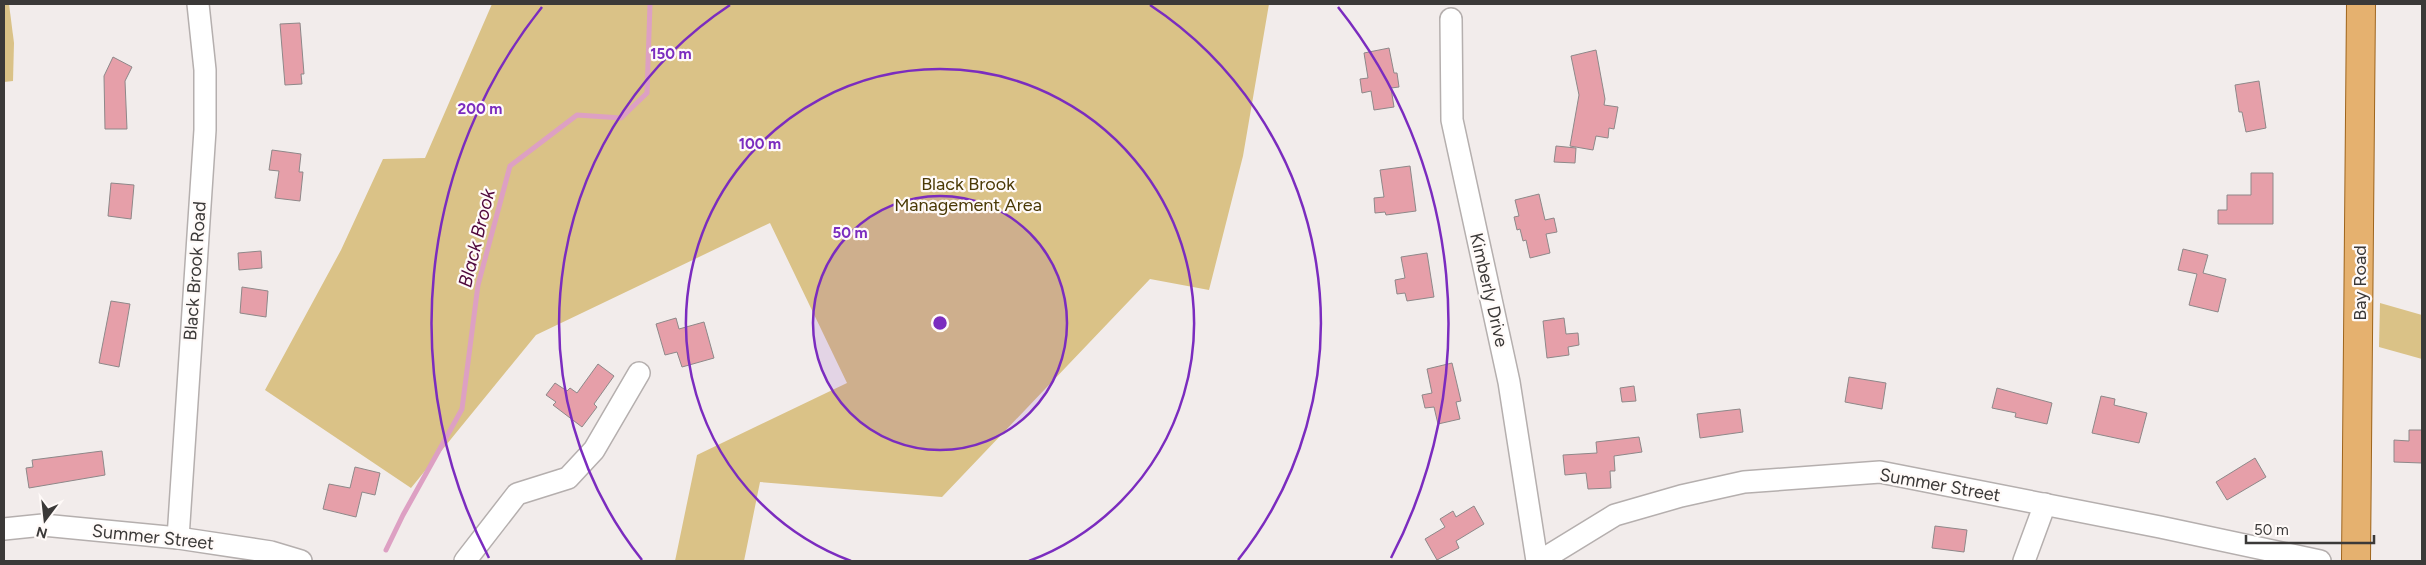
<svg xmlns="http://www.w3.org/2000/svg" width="2426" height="565" viewBox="0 0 2426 565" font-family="Figtree,sans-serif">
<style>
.green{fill:#dac287}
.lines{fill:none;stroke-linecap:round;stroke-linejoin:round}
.stream{stroke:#dda0c3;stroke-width:5}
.building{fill:#e69fa9;stroke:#8e8889}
.minor-casing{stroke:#b5afae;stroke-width:24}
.major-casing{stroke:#9e651d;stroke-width:30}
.minor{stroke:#fff;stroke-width:21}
.major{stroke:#e5b16f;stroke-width:28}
.ring{fill:none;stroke:#7b2cbf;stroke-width:2.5}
.labels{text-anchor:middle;stroke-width:4.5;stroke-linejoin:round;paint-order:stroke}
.park-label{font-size:18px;fill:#4a3905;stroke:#fffaf8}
.street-label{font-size:18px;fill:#3b3938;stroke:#fffaf8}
.water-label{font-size:19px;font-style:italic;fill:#4f073b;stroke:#fffaf8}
.centre{fill:#7b2cbf;stroke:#fffaf8;stroke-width:2.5}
.ring-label{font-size:15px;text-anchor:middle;font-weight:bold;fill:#7b2cbf;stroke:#fffaf8;stroke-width:4.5;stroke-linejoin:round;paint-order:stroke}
</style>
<rect width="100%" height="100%" fill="#f2eceb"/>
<g class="green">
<path d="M4 4H9L14 43 13 81 4 82Z"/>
<path d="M492 4H1269L1243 156 1209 290 1150 279 942 497 760 482 744 561H675L697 455 847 383 770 223 536 335 411 488 265 390 341 250 383 159 425 158Z"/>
<path d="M2380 303 2422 315V359L2379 347Z"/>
</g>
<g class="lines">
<path class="stream" d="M386 550 403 515 462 409 478 285 510 166 577 115 621 118 647 93 650 4"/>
</g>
<g class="building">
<path d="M300 23 304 74H301L302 84 285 85 280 24Z"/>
<path d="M1389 48 1394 73H1397L1399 87 1391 88 1394 107 1374 110 1371 91 1362 93 1360 79 1368 78 1364 53Z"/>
<path d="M1596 50 1605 99 1604 105 1618 107 1614 129 1609 128 1608 138 1596 136 1593 150 1570 146 1579 95 1571 56Z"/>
<path d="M113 57 132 67 125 81 127 129H105L104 76Z"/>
<path d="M2259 81 2266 128 2246 132 2242 112H2239L2235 85Z"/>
<path d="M1556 146 1576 148 1575 163 1554 162Z"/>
<path d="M272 150 301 154 299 172H303L300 201 275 198 279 171 269 170Z"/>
<path d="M1410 166 1416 211 1386 215 1385 212 1375 213 1374 198 1384 197 1380 170Z"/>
<path d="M2251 173H2273V224H2218V210H2227V195H2251Z"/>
<path d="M111 183 134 185 131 219 108 216Z"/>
<path d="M1539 194 1545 220 1554 218 1557 232 1546 234 1550 253 1530 258 1526 240 1523 241 1520 229 1517 230 1514 217 1519 216 1515 200Z"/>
<path d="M2183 249 2208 255 2203 273 2226 279 2218 312 2189 305 2197 274 2178 270Z"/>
<path d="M261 251 262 268 239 270 238 253Z"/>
<path d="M1427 253 1434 297 1407 301 1405 293 1397 294 1395 280 1405 278 1401 257Z"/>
<path d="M242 287 268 291 266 317 240 313Z"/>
<path d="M111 301 130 304 119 367 99 363Z"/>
<path d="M676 318 679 329 704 322 714 358 682 367 677 352 665 355 656 324Z"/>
<path d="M1564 318 1566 334 1578 333 1579 345 1568 347 1569 355 1547 358 1543 321Z"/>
<path d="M1452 363 1461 401 1456 402 1460 419 1438 424 1434 407 1425 408 1422 395 1432 393 1427 369Z"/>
<path d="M598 364 614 376 594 404 597 407 582 427 553 405 556 402 546 395 555 383 567 391 570 388 577 393Z"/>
<path d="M1849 377 1886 383 1882 409 1845 402Z"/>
<path d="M1634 386 1636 401 1622 402 1620 388Z"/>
<path d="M1997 388 2052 403 2047 424 2015 417 2016 413 1992 408Z"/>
<path d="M2101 396 2115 399 2114 405 2147 413 2139 443 2092 433Z"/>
<path d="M1740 409 1743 432 1700 438 1697 414Z"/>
<path d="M2409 430H2422V463L2394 462V440L2409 441Z"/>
<path d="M1639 437 1642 452 1614 456 1615 471H1610L1611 488 1588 489 1586 473 1565 475 1563 455 1597 453 1596 442Z"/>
<path d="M102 451 105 475 29 488 26 468 33 467 32 460Z"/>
<path d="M2255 458 2266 477 2227 500 2216 482Z"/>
<path d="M355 467 380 473 375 495 362 492 356 517 323 509 329 484 350 488Z"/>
<path d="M1474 506 1484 524 1456 541 1459 548 1437 560 1425 539 1445 527 1440 519 1453 511 1456 517Z"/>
<path d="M1935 526 1967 530 1964 552 1932 548Z"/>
</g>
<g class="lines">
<g class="minor-casing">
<g id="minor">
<path d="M1451 19 1452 120 1509 382 1537 561"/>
<path d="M4 529 43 525 178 538 271 552 301 561"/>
<path d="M178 538 205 130V70L198 4"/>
<path d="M465 561 517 494 568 478 594 450 639 373"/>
<path d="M1540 561 1615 515 1681 496 1744 482 1880 472 2160 527 2320 561"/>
<path d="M2024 561 2045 504"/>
</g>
</g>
<g class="major-casing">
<path id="major" d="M2356 561 2361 4"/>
</g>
<use href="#minor" class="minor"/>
<use href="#major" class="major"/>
</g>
<circle cx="940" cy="323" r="127" fill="#7b2cbf" fill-opacity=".12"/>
<g class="ring">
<circle cx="940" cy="323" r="127"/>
<path d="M851 561A254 254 0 1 1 1029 561"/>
<path d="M642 560A381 381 0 0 1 730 5M1150 5A381 381 0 0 1 1238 560"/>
<path d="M489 558A508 508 0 0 1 542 7M1338 7A508 508 0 0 1 1391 558"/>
</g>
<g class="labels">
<g class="park-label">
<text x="968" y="190">Black Brook<tspan x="968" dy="21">Management Area</tspan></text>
</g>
<g class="street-label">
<text transform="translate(195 271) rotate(-86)" y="6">Black Brook Road</text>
<text transform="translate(2360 283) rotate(-90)" y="6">Bay Road</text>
<text transform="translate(1489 290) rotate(77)" y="6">Kimberly Drive</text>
<text transform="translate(1940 485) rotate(10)" y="6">Summer Street</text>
<text transform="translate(153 537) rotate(6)" y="6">Summer Street</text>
</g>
<g class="water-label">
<text transform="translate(476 238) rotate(-76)" y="7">Black Brook</text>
</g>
</g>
<circle cx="940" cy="323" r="8" class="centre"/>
<g class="ring-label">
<text x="671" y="59">150 m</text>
<text x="480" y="114">200 m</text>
<text x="760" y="149">100 m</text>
<text x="850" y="238">50 m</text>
</g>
<rect width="2426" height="565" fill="none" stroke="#3b3938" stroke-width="10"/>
<g transform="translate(45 520) rotate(195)" stroke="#fffaf8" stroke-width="4" paint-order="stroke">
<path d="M0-4L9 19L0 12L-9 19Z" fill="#3b3938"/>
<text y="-8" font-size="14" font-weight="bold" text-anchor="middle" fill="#3b3938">N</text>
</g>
<path d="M2246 535v8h128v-8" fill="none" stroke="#3b3938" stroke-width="2.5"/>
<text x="2254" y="535" font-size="15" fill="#3b3938" stroke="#fffaf8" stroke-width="4" paint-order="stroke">50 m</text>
</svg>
